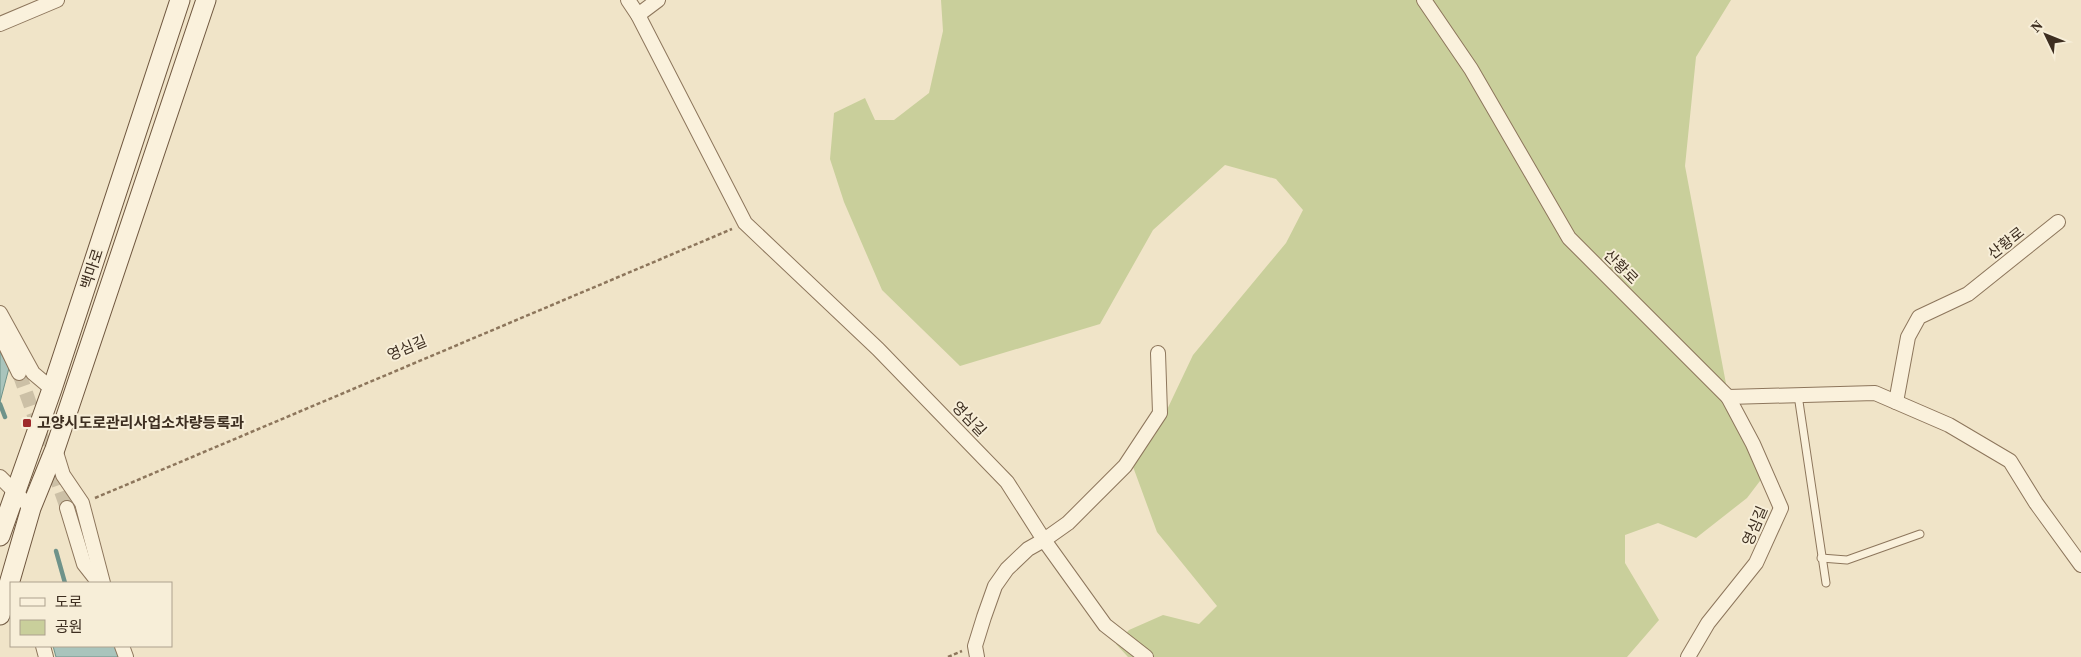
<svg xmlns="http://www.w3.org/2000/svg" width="2081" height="657" viewBox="0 0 2081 657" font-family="'Source Serif 4','Noto Sans KR',serif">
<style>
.green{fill:#c9cf9b}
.water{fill:#a9c4bc;stroke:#6f938a}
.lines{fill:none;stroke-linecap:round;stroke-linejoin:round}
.stream{stroke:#6f938a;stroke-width:4.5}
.street-tunnel{stroke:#ccc0a6;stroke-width:14;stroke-dasharray:14 7;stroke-linecap:butt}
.lane-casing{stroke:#8d765c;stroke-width:9}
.street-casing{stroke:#8d765c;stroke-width:16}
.secondary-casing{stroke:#6f573f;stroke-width:21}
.path{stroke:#8d765c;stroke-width:2.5;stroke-dasharray:4 2.5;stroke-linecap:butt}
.lane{stroke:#faf1dc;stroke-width:7}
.street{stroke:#faf1dc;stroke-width:14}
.secondary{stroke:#faf1dc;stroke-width:19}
.poi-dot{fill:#9e2a2b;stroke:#f7eed8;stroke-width:2}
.labels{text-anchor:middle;stroke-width:4;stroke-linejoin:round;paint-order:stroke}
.street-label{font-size:15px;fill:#3d2e20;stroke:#f7eed8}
.poi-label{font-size:15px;font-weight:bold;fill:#3d2e20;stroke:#f7eed8;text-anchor:start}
</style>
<rect width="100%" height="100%" fill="#f0e4c8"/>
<path class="green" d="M941 0H1731L1696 57 1685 166 1733 421 1753 444 1763 477 1747 498 1696 538 1658 523 1625 535V563L1659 620 1627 657H1128L1116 644 1129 630 1163 615 1199 624 1217 606 1157 532 1132 464 1155 435 1193 355 1286 243 1303 210 1276 179 1225 165 1153 230 1100 324 960 366 882 290 844 202 830 159 834 113 865 98 875 120H894L929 93 943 31Z"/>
<g class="water">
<path d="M0 351 9 368 0 402Z"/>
<path d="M53 646H116L120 657H56Z"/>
</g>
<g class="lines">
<g class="stream">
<path d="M0 404 5 417"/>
<path d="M56 551 65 583"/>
</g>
<path class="street-tunnel" d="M19 373 67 508"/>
<g class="lane-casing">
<g id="lane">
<path d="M1798 395 1826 583"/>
<path d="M1821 558 1847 560 1920 534"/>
</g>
</g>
<g class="street-casing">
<g id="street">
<path d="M628 0 638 15 745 223 878 349 1007 482 1044 540 1105 625 1146 657"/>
<path d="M1424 0 1471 69 1569 238 1728 397 1875 393 1949 425 2010 461 2036 503 2081 565"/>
<path d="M638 15 658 0"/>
<path d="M0 24 57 0"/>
<path d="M0 313 33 373 52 389"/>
<path d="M0 322 3 340 19 373"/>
<path d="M1896 402 1908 337 1919 317 1968 294 2058 222"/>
<path d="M55 449 63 475 82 503 103 583"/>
<path d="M0 477 31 508"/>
<path d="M67 508 84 564 99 583"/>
<path d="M43 646 46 657"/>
<path d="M122 646 126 657"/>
<path d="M977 657 975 646 984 617 995 586 1007 569 1028 549 1044 540 1068 523 1125 466 1160 413 1158 353"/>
<path d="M1688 657 1708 623 1756 563 1781 508 1753 444 1728 397"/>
</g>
</g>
<g class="secondary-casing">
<g id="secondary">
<path d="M0 536 52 389 180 0"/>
<path d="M0 615 31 508 55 449 206 0"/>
</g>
</g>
<g class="path">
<path d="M95 498 732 229"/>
<path d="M948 657 962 651"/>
</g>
<use href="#lane" class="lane"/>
<use href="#street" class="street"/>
<use href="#secondary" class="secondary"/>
</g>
<rect class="poi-dot" x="22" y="418" width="10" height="10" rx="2.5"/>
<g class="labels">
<g class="street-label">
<text transform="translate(2006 243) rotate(-38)" y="5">산황로</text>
<text transform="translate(1621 267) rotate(45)" y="5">산황로</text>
<text transform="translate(92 269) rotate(-72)" y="5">백마로</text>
<text transform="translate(407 348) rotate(-23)" y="5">영심길</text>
<text transform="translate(969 419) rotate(46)" y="5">영심길</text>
<text transform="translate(1755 526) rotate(-67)" y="5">영심길</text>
</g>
<g class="poi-label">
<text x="37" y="428">고양시도로관리사업소차량등록과</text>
</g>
</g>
<rect x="10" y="582" width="162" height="65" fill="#f7eed8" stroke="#ada18e"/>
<rect x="20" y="598" width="25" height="8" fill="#faf1dc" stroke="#ada18e"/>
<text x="55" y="607" font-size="15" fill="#3d2e20">도로</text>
<rect x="20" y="620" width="25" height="15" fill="#c9cf9b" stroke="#ada18e"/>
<text x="55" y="632" font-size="15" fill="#3d2e20">공원</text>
<g transform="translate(2046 35) rotate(313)" stroke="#f7eed8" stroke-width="4" paint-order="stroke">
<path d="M0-4L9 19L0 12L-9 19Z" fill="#3d2e20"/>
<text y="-8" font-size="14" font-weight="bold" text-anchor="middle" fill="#3d2e20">N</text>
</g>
</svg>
